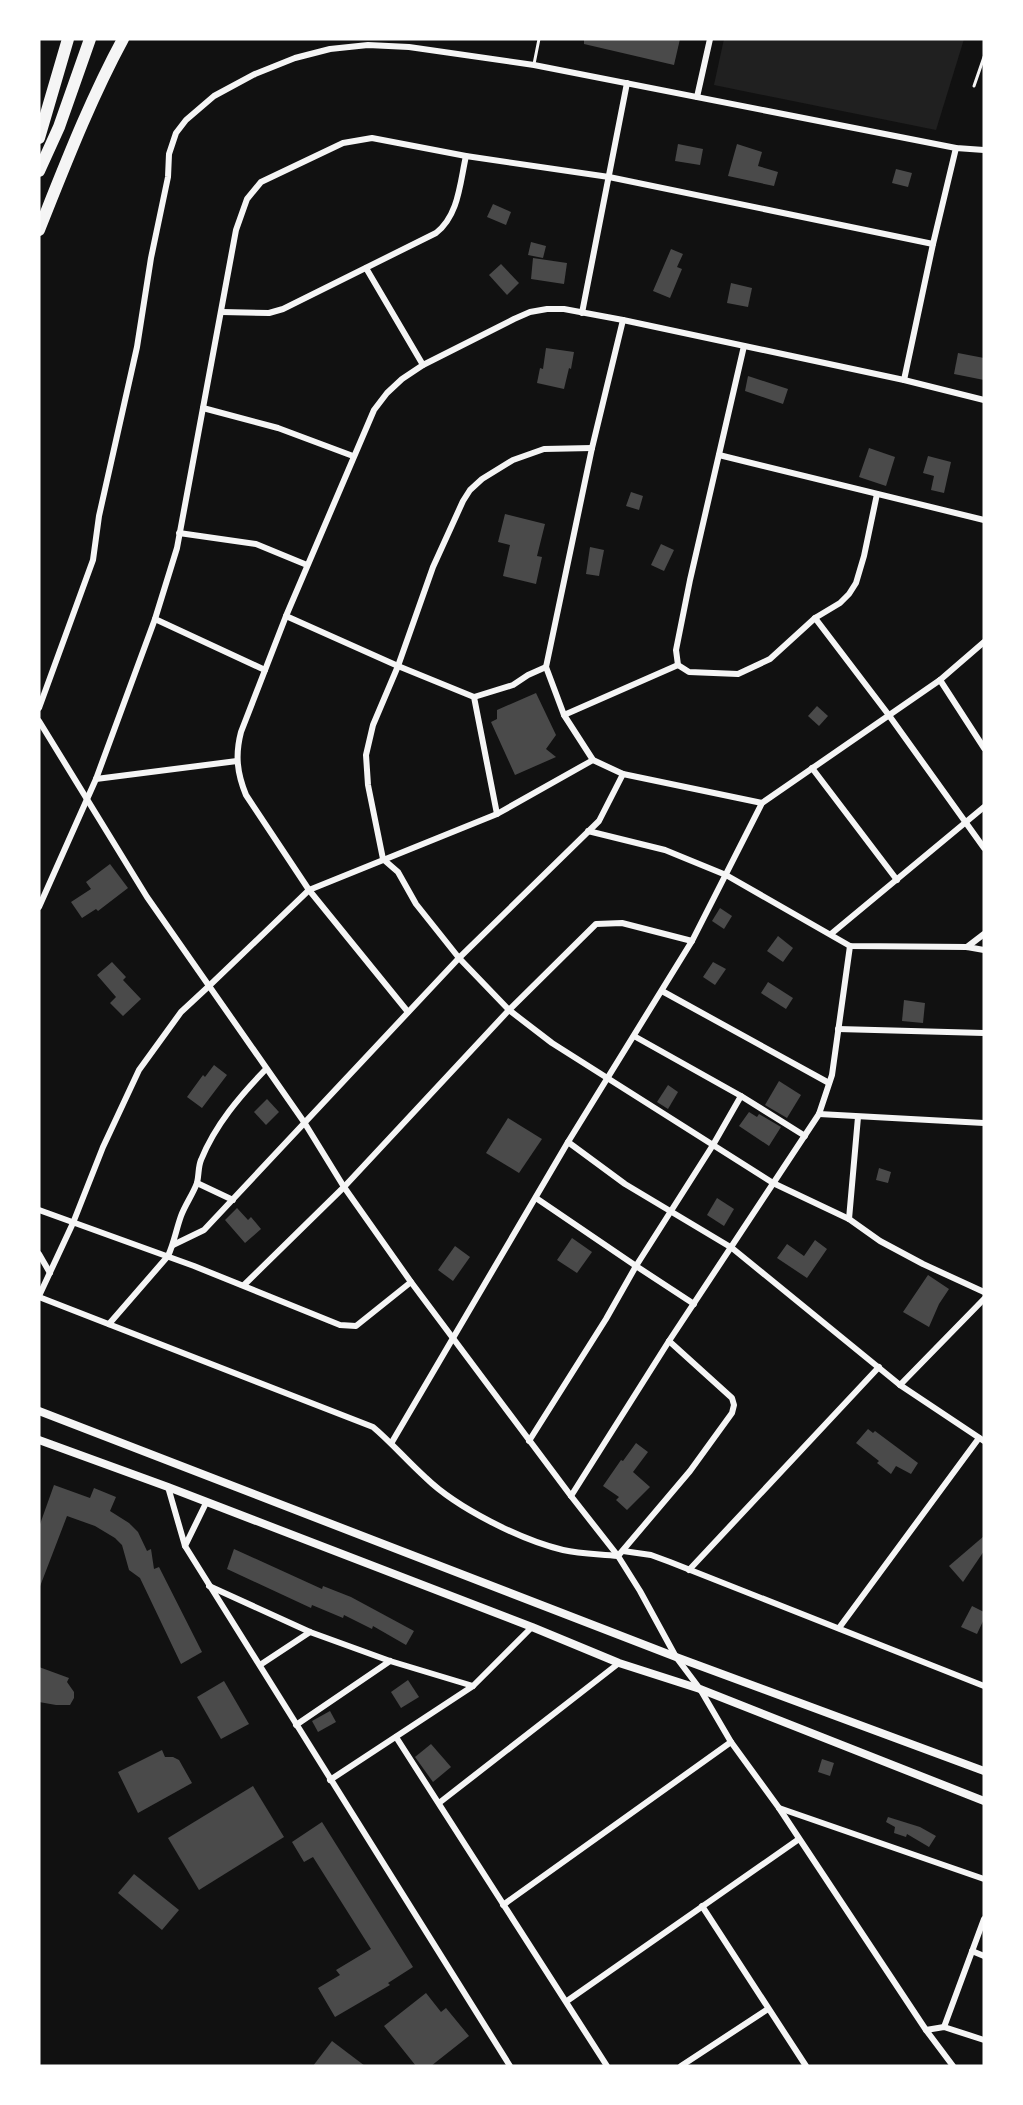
<svg xmlns="http://www.w3.org/2000/svg" width="1023" height="2105" viewBox="0 0 1023 2105" font-family="'DM Sans',sans-serif">
<style>
.green{fill:#202020}
.building{fill:#4a4a4a}
.lines{fill:none;stroke-linecap:round;stroke-linejoin:round}
.service{stroke:#f5f5f5;stroke-width:3}
.minor{stroke:#f5f5f5;stroke-width:6}
.tertiary{stroke:#f5f5f5;stroke-width:8}
.motorway{stroke:#f5f5f5;stroke-width:12}
</style>
<rect width="100%" height="100%" fill="#111"/>
<path class="green" d="M724 39H964L936 130 714 85Z"/>
<g class="building">
<path d="M584 39H680L674 65 584 44Z"/>
<path d="M678 144 703 149 700 165 675 161Z"/>
<path d="M737 144 762 152 758 166 778 172 774 186 728 176Z"/>
<path d="M896 169 912 173 908 187 892 183Z"/>
<path d="M493 204 511 212 506 225 487 217Z"/>
<path d="M531 242 546 246 543 258 528 255Z"/>
<path d="M671 249 683 254 677 267 682 269 670 298 653 291Z"/>
<path d="M533 258 567 263 564 284 531 279Z"/>
<path d="M501 264 519 283 507 295 489 275Z"/>
<path d="M731 283 752 288 748 307 727 303Z"/>
<path d="M546 348 574 352 571 369 569 368 564 389 537 383 540 368 543 369Z"/>
<path d="M958 353 984 358V380L954 374Z"/>
<path d="M748 376 788 389 783 404 745 391Z"/>
<path d="M869 448 895 457 886 486 859 477Z"/>
<path d="M928 456 951 462 944 493 931 490 934 476 923 473Z"/>
<path d="M631 492 643 496 639 510 626 506Z"/>
<path d="M505 514 545 524 537 556 542 557 536 584 503 576 510 545 498 542Z"/>
<path d="M661 544 674 550 664 571 651 565Z"/>
<path d="M590 547 604 550 599 576 586 574Z"/>
<path d="M536 693 556 735 546 749 556 757 515 775 491 722 497 719V710Z"/>
<path d="M817 706 828 716 819 726 808 716Z"/>
<path d="M110 864 128 888 98 911 96 909 82 918 71 902 91 889 86 882Z"/>
<path d="M720 908 732 916 724 929 712 921Z"/>
<path d="M778 936 793 948 783 962 767 951Z"/>
<path d="M112 962 126 977 123 980 141 999 123 1016 110 1003 116 997 97 975Z"/>
<path d="M713 962 726 969 715 985 703 977Z"/>
<path d="M768 982 793 998 786 1009 761 993Z"/>
<path d="M904 1000 925 1003 923 1023 902 1021Z"/>
<path d="M214 1065 227 1075 202 1108 187 1097 203 1075 205 1077Z"/>
<path d="M779 1081 801 1095 787 1118 765 1105Z"/>
<path d="M668 1085 678 1092 668 1109 657 1102Z"/>
<path d="M267 1099 279 1112 266 1125 254 1112Z"/>
<path d="M749 1112 757 1117 759 1114 781 1127 769 1146 739 1126Z"/>
<path d="M508 1118 542 1139 519 1173 486 1153Z"/>
<path d="M879 1168 891 1172 888 1183 876 1180Z"/>
<path d="M717 1198 734 1209 724 1226 707 1215Z"/>
<path d="M237 1208 248 1220 251 1217 261 1229 245 1243 225 1220Z"/>
<path d="M572 1238 592 1252 577 1273 557 1260Z"/>
<path d="M815 1240 827 1249 807 1278 777 1258 787 1244 804 1256Z"/>
<path d="M455 1246 470 1257 453 1281 438 1270Z"/>
<path d="M928 1275 949 1289 939 1304 929 1327 903 1312Z"/>
<path d="M868 1429 873 1433 875 1431 918 1463 911 1474 896 1466 891 1474 877 1463 879 1461 856 1443Z"/>
<path d="M636 1443 648 1452 633 1472 650 1487 627 1510 616 1500 619 1497 603 1486 621 1460 623 1461Z"/>
<path d="M54 1485 90 1498 94 1488 116 1497 110 1511 129 1523 138 1532 147 1551 151 1549 154 1569 159 1567 202 1652 181 1664 140 1578 129 1570 122 1545 115 1538 95 1526 67 1516 39 1589V1527Z"/>
<path d="M984 1536V1551L963 1582 949 1566Z"/>
<path d="M234 1549 322 1589 323 1586 351 1597 414 1631 406 1645 373 1626 372 1629 344 1615 343 1618 312 1605 311 1608 227 1569Z"/>
<path d="M972 1606 984 1612V1619L977 1634 961 1627Z"/>
<path d="M39 1667 69 1678 67 1682 74 1692V1698L70 1705H56L39 1702Z"/>
<path d="M408 1680 419 1697 401 1708 391 1692Z"/>
<path d="M224 1681 249 1724 221 1739 197 1697Z"/>
<path d="M330 1711 336 1722 318 1732 312 1721Z"/>
<path d="M431 1744 451 1767 433 1782 415 1757Z"/>
<path d="M162 1750 165 1757H173L179 1760 192 1783 138 1813 118 1772Z"/>
<path d="M822 1759 834 1763 830 1776 818 1772Z"/>
<path d="M253 1786 284 1837 199 1890 168 1838Z"/>
<path d="M888 1817 920 1827 936 1836 929 1847 907 1834 906 1837 894 1833 895 1827 886 1822Z"/>
<path d="M322 1822 413 1967 388 1983 390 1985 335 2017 318 1988 340 1975 336 1970 371 1949 313 1857 304 1862 292 1842Z"/>
<path d="M134 1874 179 1910 162 1930 118 1893Z"/>
<path d="M426 1993 441 2012 446 2008 469 2036 431 2066H416L384 2026Z"/>
<path d="M332 2041 365 2066H313Z"/>
</g>
<g class="lines">
<g class="service">
<path d="M534 64 539 39"/>
<path d="M974 86 984 57"/>
</g>
<g class="minor">
<path d="M697 97 710 39"/>
<path d="M366 268 423 365"/>
<path d="M222 312 269 313 283 309 436 233C459 215 460 182 466 156"/>
<path d="M582 313 627 83"/>
<path d="M623 320 592 448 546 667 564 715 593 760 623 774 762 803"/>
<path d="M744 346 690 580 676 650 678 665 689 672 738 674 770 659 815 618 840 603 849 594 856 583 864 556 877 494"/>
<path d="M904 380 933 244 956 148"/>
<path d="M203 408 278 428 353 456"/>
<path d="M592 448 544 449 513 460 482 479 470 490 463 501 433 567 398 666 373 725 366 755 368 785 383 859 398 872 416 904 459 958 509 1010 552 1043 773 1183 849 1219 880 1241 923 1264 984 1292"/>
<path d="M719 455 984 520"/>
<path d="M179 533 256 544 307 565"/>
<path d="M286 616 398 666 474 697 497 814"/>
<path d="M815 618 888 714 984 848"/>
<path d="M155 619 265 670"/>
<path d="M940 680 984 748"/>
<path d="M474 697 513 685 528 675 546 667"/>
<path d="M39 708 93 560 99 516 137 347 151 258 168 177 169 154 176 133 186 120 214 96 255 74 295 58 330 49 368 45 409 47 534 65 956 148 984 150"/>
<path d="M564 715 678 665"/>
<path d="M39 721 147 897 304 1122 344 1187 411 1282 571 1496 618 1556 640 1591 676 1657 700 1689 731 1742 779 1808 926 2030 953 2066"/>
<path d="M812 768 897 880"/>
<path d="M96 779 237 761"/>
<path d="M588 831 665 850 726 875 850 946 967 947 984 950"/>
<path d="M39 907 96 779 155 619 177 548 236 230 247 199 261 182 343 143 372 138 466 156 609 177 933 244"/>
<path d="M831 934 984 807"/>
<path d="M967 947 984 934"/>
<path d="M662 991 829 1083"/>
<path d="M408 1012 309 890 246 795C237 773 235 755 241 732L286 616 374 410 387 393 402 379 423 365 514 319 530 312 547 309H564L623 320 904 380 984 400"/>
<path d="M838 1029 984 1033"/>
<path d="M634 1036 741 1096 805 1136"/>
<path d="M819 1114 984 1123"/>
<path d="M568 1142 625 1184 732 1248 900 1385 984 1441"/>
<path d="M197 1183 233 1200"/>
<path d="M536 1198 636 1266 694 1304"/>
<path d="M39 1210 194 1266 340 1325 356 1326 411 1282"/>
<path d="M849 1219 858 1117"/>
<path d="M173 1245 204 1230 459 958 599 821 623 774"/>
<path d="M39 1254 50 1273"/>
<path d="M244 1285 344 1187 509 1010 596 924 622 923 692 941"/>
<path d="M39 1296 73 1223 103 1147 139 1070 181 1012 209 986 309 890 497 814 593 760"/>
<path d="M39 1297 373 1427C392 1443 407 1461 426 1478 457 1508 521 1540 563 1550 581 1554 600 1554 618 1556L690 1471 732 1413 734 1405 732 1398 669 1341"/>
<path d="M109 1324 168 1256C174 1243 176 1230 181 1216 185 1205 193 1194 197 1183 199 1175 198 1167 201 1160 215 1125 240 1096 266 1069"/>
<path d="M900 1385 984 1299"/>
<path d="M529 1441 606 1319 636 1266 713 1145 741 1096"/>
<path d="M392 1442 568 1142 692 941 762 803 940 680 984 642"/>
<path d="M168 1487 185 1546 206 1503"/>
<path d="M571 1496 669 1341 819 1114 832 1075 850 946"/>
<path d="M185 1546 510 2066"/>
<path d="M623 1551 651 1555 670 1562 984 1686"/>
<path d="M689 1570 879 1367"/>
<path d="M209 1586 310 1632 390 1661 473 1686"/>
<path d="M839 1628 979 1438"/>
<path d="M260 1665 310 1632"/>
<path d="M296 1725 390 1661"/>
<path d="M396 1737 607 2066"/>
<path d="M330 1780 473 1686 532 1627"/>
<path d="M439 1803 619 1663"/>
<path d="M779 1808 984 1879"/>
<path d="M503 1905 731 1742"/>
<path d="M702 1906 806 2066"/>
<path d="M972 1951 984 1956"/>
<path d="M567 2001 799 1839"/>
<path d="M944 2027 984 1919"/>
<path d="M926 2030 944 2027 984 2040"/>
<path d="M681 2066 768 2009"/>
</g>
<g class="tertiary">
<path d="M39 1411 676 1657 984 1771"/>
<path d="M39 1440 168 1487 532 1627 619 1663 700 1689 984 1801"/>
</g>
<g class="motorway">
<path d="M39 138 68 39"/>
<path d="M39 171 59 127 90 39"/>
<path d="M39 230C65 165 90 100 123 39"/>
</g>
</g>
<rect width="1023" height="2105" fill="none" stroke="#ffffff" stroke-width="81"/>
</svg>
